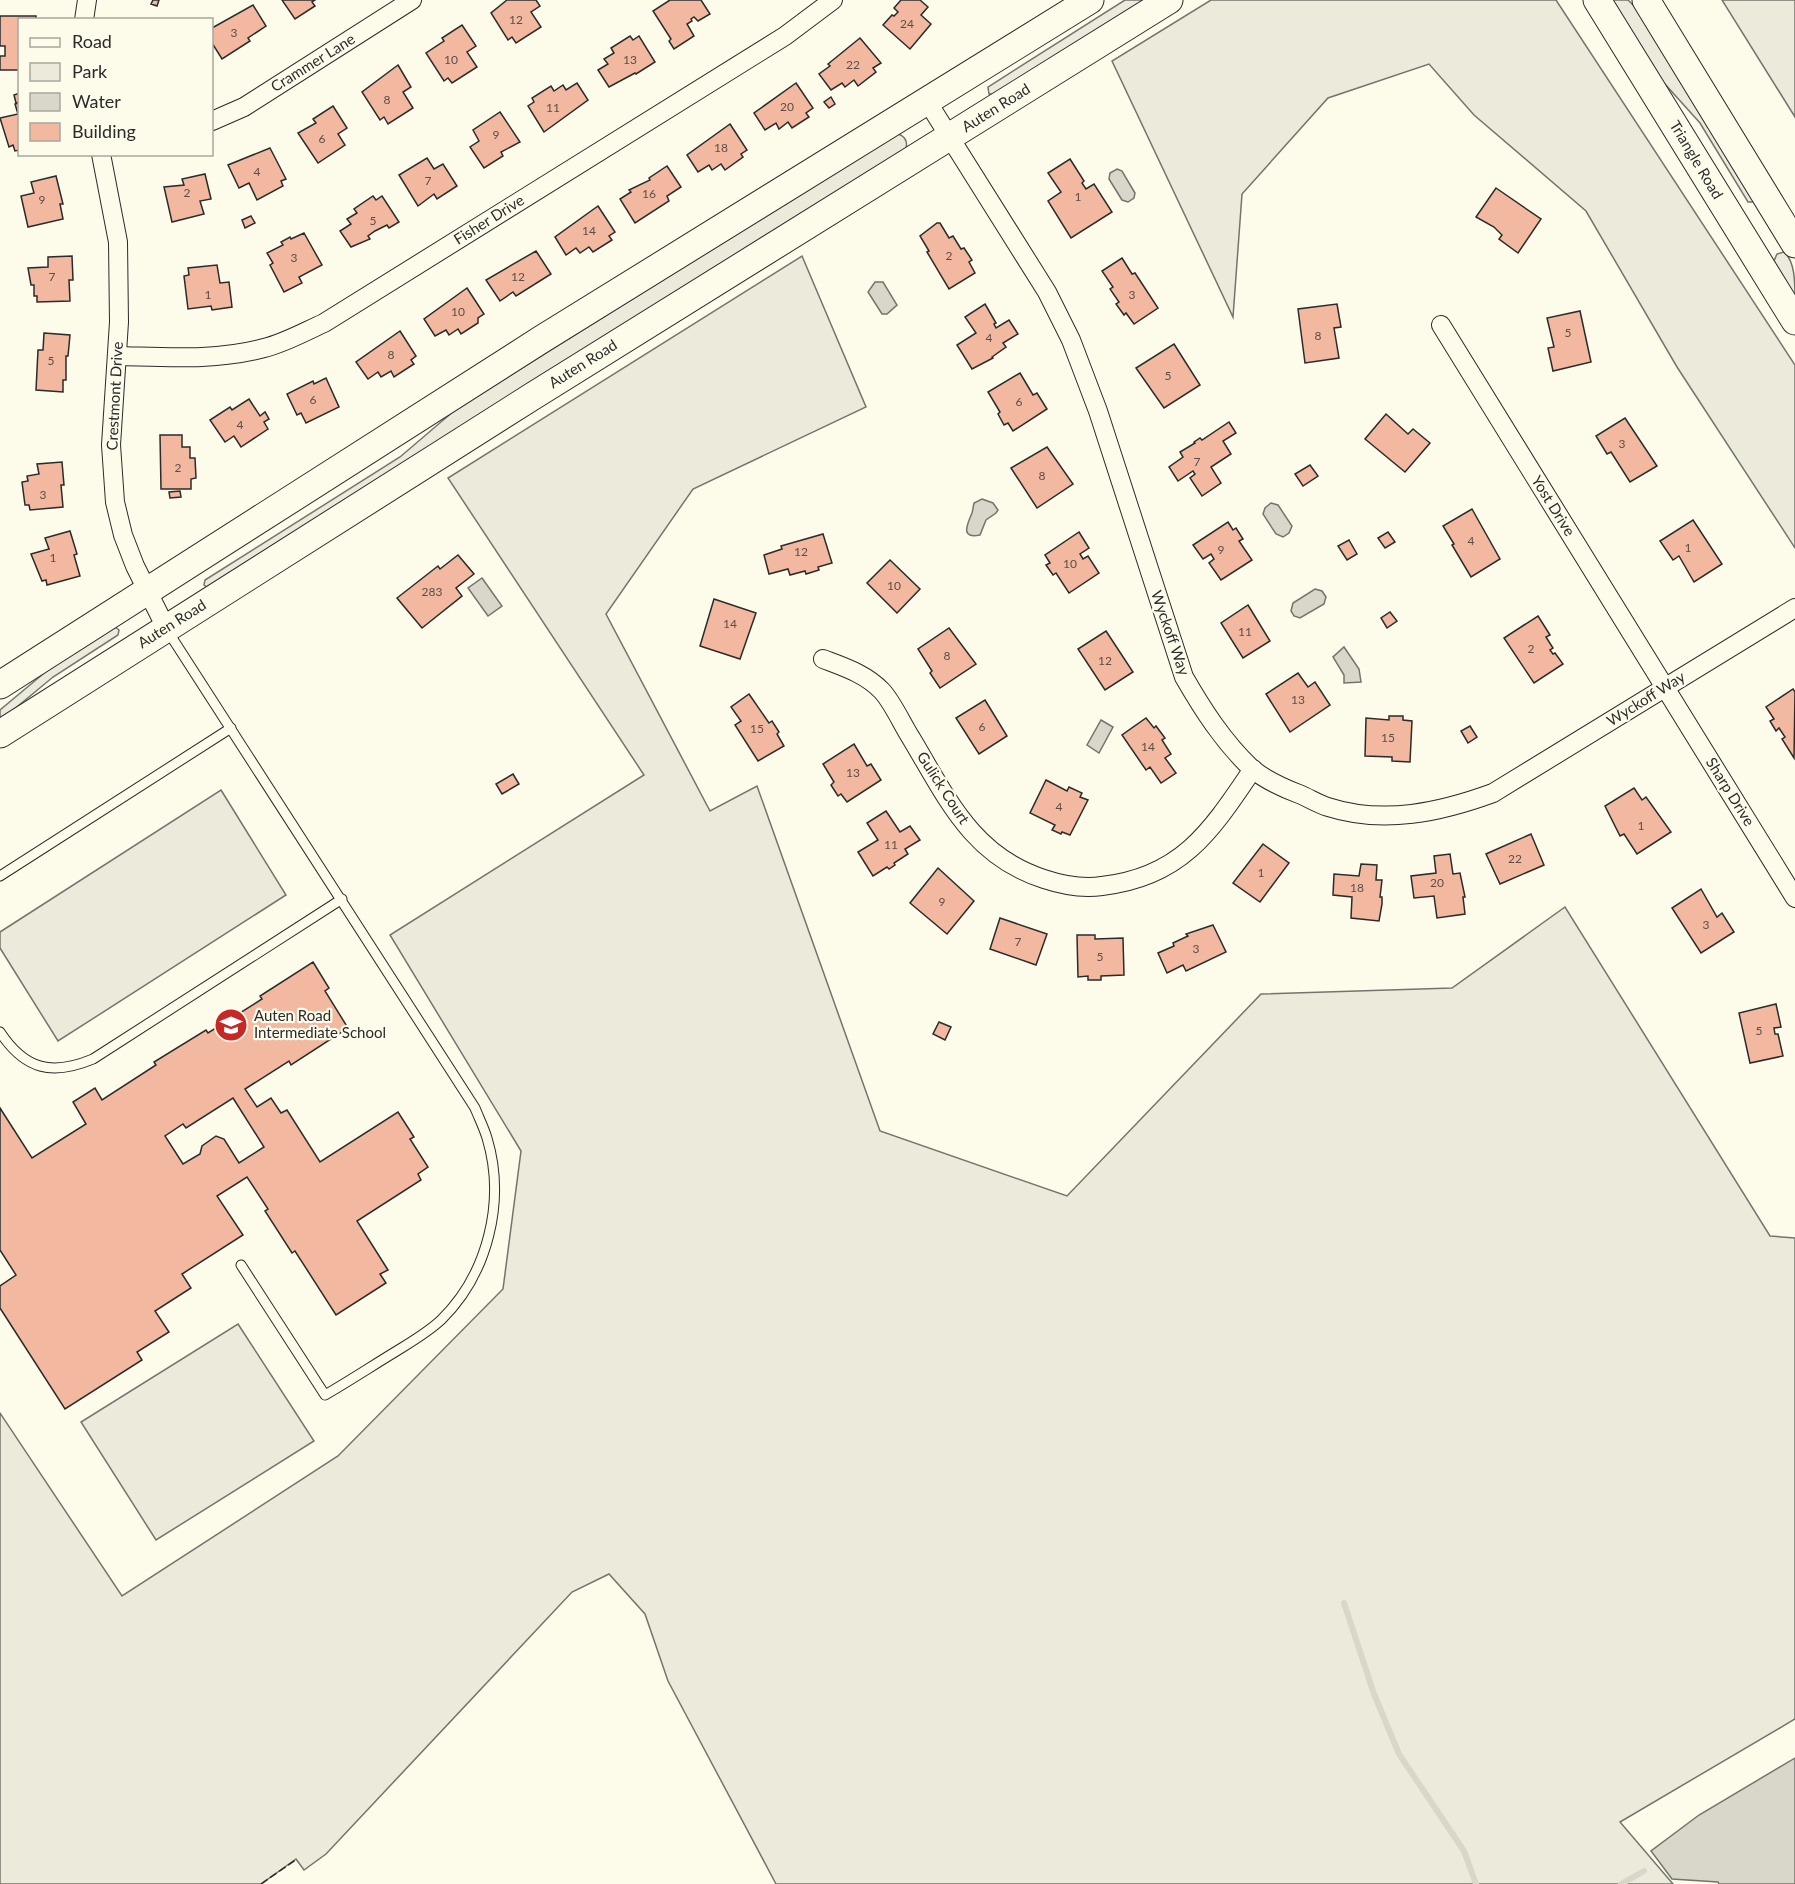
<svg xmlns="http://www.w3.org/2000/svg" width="1795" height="1884" viewBox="0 0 1795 1884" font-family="Lato,sans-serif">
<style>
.green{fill:#ecebdb;stroke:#74746e;stroke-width:1.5}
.parking{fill:#eceadb;stroke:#74746e;stroke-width:1.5}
.water{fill:#d8d7c9;stroke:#74746e;stroke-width:1.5}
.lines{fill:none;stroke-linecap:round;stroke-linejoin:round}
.stream{stroke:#d8d7c9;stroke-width:6}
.building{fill:#f2b8a0;stroke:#2b2b2b;stroke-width:1.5;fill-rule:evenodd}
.lane-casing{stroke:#2b2b2b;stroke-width:11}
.street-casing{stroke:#2b2b2b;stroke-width:20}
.secondary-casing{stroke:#2b2b2b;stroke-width:29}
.lane{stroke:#fdfbea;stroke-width:9}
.street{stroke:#fdfbea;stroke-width:18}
.secondary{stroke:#fdfbea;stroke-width:27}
.fence{stroke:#2b2b2b;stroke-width:1.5;stroke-dasharray:8 3;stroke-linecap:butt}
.labels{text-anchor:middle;stroke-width:4.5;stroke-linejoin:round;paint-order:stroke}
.number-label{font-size:12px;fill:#5d4e48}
.street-label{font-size:15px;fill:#2b2b2b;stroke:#fdfbea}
.poi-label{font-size:15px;fill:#2b2b2b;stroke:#fdfbea;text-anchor:start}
</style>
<rect width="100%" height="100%" fill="#fdfbea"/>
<g class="green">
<path d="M1125 0H1145L993 94H989L988 87Z"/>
<path d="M1211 0H1556L1795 365V548L1677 367 1586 211 1474 115 1429 64 1328 98 1242 194 1233 317 1112 61Z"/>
<path d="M1610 0H1628L1636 8 1754 200 1752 202H1748L1700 123 1655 73Z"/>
<path d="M897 134C904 135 908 141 906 148L903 151 207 587 204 585 205 580 400 457 455 410Z"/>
<path d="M1784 252C1795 261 1795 283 1795 299L1773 263 1777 254Z"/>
<path d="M802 256 866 407 693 489 606 614 710 811 757 786 880 1131 1067 1196 1261 994 1452 988 1565 907 1770 1236 1795 1238V1719L1620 1822 1673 1884H776L668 1681 645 1614 609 1574 572 1592 326 1854 304 1870 296 1859 261 1884H0V1413L122 1596 338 1456 503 1289 521 1151 390 935 644 775 448 478Z"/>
<path d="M115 627 119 630 118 635 53 677 0 721V710L55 664Z"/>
</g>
<g class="parking">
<path d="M1722 0H1795V117Z"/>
<path d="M221 790 286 895 58 1041 0 948V932Z"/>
<path d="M238 1324 314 1441 156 1540 81 1422Z"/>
</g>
<g class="water">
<path d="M1117 169 1122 171 1135 193 1134 198 1128 202 1122 200 1109 179 1110 173Z"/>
<path d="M875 282H883L897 305 887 314H882L868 292Z"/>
<path d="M982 499 993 503 998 510 996 513 986 520 980 535C959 539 968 523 972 513 973 510 973 507 974 503Z"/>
<path d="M1271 503 1278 505 1292 526 1289 533 1283 537 1276 534 1263 514 1265 508Z"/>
<path d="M482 578 502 606 488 616 468 588Z"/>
<path d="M1315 589 1322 591 1326 597 1324 604 1300 618 1294 616 1291 611 1293 603Z"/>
<path d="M1344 647 1359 669 1361 682 1344 683V675L1333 657Z"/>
<path d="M1101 720 1113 727 1099 753 1087 745Z"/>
<path d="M1795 1758V1884H1719L1718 1882 1672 1879 1651 1851 1699 1815Z"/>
</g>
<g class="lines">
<g class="stream">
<path d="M1344 1603 1374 1694 1399 1754 1464 1851 1476 1884"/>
<path d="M1621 1884 1644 1871"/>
</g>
</g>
<g class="building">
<path d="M153 0H159L157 6 151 4Z"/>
<path d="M282 0H315L312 2 315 6 295 19Z"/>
<path d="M507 0H536L540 6 531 12 541 27 516 43 512 37 508 40 491 13Z"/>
<path d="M670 0H701L710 14 698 21 694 17 691 19 692 21 687 24 694 36 674 49 669 41 671 39 653 11Z"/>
<path d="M901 0H920L928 7 921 15 931 24 910 49 883 25 892 15 894 16 898 12 894 8Z"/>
<path d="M253 5 266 26 248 38 250 41 222 59 212 43V28Z"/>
<path d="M0 16H36V20H20V70H0V56H5V46H0Z"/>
<path d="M462 25 476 46 467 52 477 67 452 83 448 78 444 81 426 53 444 41 442 38Z"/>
<path d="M630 36 633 40 639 36 655 62 636 74 635 73 609 87 598 70 608 64 604 59 614 53 611 48Z"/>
<path d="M860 38 881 63 873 68 876 72 858 86 854 80 845 87 842 83 831 90 819 74 830 66 828 64Z"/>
<path d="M398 65 411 87 403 92 413 108 388 124 384 117 380 120 362 92Z"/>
<path d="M577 83 588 100 544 132 528 106 534 102 532 98 551 86 554 91 563 85 566 90Z"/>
<path d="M796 83 813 108 806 113 809 117 792 128 788 122 779 129 776 123 765 130 754 113Z"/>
<path d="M20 93V102L16 103 14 95Z"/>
<path d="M831 97 835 104 829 108 824 102Z"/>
<path d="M20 103V150L15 151 13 145 9 147 0 118 18 114 15 104Z"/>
<path d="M333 106 347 128 338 134 345 145 318 163 298 133 316 123 313 119Z"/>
<path d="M500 112 520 142 501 152 503 156 484 168 470 147 479 141 473 130Z"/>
<path d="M730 124 747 150 741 154 743 157 725 170 721 164 712 170 709 165 698 172 687 155Z"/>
<path d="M270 148 286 179 281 181 283 186 257 200 249 183 239 188 228 165Z"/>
<path d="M427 158 434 169 443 164 457 186 437 199 434 194 418 206 399 175Z"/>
<path d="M1070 159 1084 181 1082 183 1086 189 1094 184 1112 212 1071 238 1048 201 1061 192 1048 173Z"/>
<path d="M667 166 681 187 667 196 669 201 635 223 620 199 631 192 629 190 650 180 649 178Z"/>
<path d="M205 174 211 199 200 201 204 214 172 222 164 187 184 185 182 179Z"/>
<path d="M56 176 63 204H60L63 219 28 227 21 196 34 193 31 182Z"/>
<path d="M1496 188 1541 219 1518 253 1499 239 1502 235 1494 227 1476 217Z"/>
<path d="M373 196 376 200 382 196 399 222 389 228 387 225 375 231 368 236 370 239 351 247 340 231 351 224 347 219 357 213 354 209Z"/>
<path d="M598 206 615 232 609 236 612 240 593 252 589 247 580 253 576 248 566 255 555 237Z"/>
<path d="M251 216 255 223 245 228 242 220Z"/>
<path d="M937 223H940L949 238 953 236 961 249 964 248 972 260 969 262 975 273 949 289 927 252 929 251 920 236Z"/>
<path d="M304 233 322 265 299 277 302 283 284 292 270 265 273 263 267 253 283 245 281 242 290 237 291 239Z"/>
<path d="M536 251 551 274 516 296 513 292 500 301 486 280Z"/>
<path d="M72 256 73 280H69L70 301 37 302V296H34V285H31L28 268 48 267V257Z"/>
<path d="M1122 258 1132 274 1135 273 1158 308 1134 324 1126 313 1124 315 1116 304 1119 302 1110 289 1113 287 1102 271Z"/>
<path d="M217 265 220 283 229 282 232 307 212 310 211 306 188 309 184 276 189 275 188 268Z"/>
<path d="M467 288 484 314 478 318V323L461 334 458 329 449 335 446 330 435 336 424 319Z"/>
<path d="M985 304 996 323 994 324 996 328 1009 320 1018 334 1003 343 1006 347 992 357 993 358 972 369 957 345 976 333 965 317Z"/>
<path d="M1337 304 1341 327 1334 328 1339 358 1305 363 1298 309Z"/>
<path d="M1580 311 1591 362 1553 371 1548 348 1554 347 1547 318Z"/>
<path d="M400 331 416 356 411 360 414 364 394 377 391 371 381 377 378 372 368 379 356 362Z"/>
<path d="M44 333 70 335 68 356H66V380H63V392L36 390 38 350H43Z"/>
<path d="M1174 344 1200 385 1164 408 1136 368Z"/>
<path d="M1020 373 1033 395 1037 393 1047 409 1013 431 1008 423 1004 425 998 414 1000 412 988 392Z"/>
<path d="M326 378 339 407 306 423 301 413 297 415 287 394 313 381 314 384Z"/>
<path d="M249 399 260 416 265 412 269 419 264 422 268 429 241 447 234 436 225 442 210 420 230 407 232 410Z"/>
<path d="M1386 414 1408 434 1413 429 1430 443 1405 472 1365 439Z"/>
<path d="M1625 418 1657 466 1630 482 1611 452 1607 454 1596 436Z"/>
<path d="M1229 422 1236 433 1223 441 1231 454 1211 467 1221 483 1202 496 1190 478 1195 474 1193 471 1178 481 1169 467 1183 457 1180 452 1195 443 1194 442 1200 438 1202 440Z"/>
<path d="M160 435H182V447H190V458H195L196 478 191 479V489H161Z"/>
<path d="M1047 447 1073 484 1037 508 1011 468Z"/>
<path d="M62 462 64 485H61L63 507 30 510 29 505H25L22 482 28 481 27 476 39 474 37 464Z"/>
<path d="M1310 465 1318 476 1303 486 1295 474Z"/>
<path d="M180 491 181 497 170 498 169 492Z"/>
<path d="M1472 509 1500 559 1471 577 1452 545 1454 544 1443 526Z"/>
<path d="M1693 520 1722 564 1694 582 1679 556 1673 560 1660 541Z"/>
<path d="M1228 522 1233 530 1236 528 1243 539 1239 541 1252 560 1221 580 1209 563 1214 559 1211 554 1203 559 1193 545Z"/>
<path d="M70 531 77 554 74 555 80 576 47 585 46 580 42 581 31 554 49 549 45 538Z"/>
<path d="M1079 532 1089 548 1080 554 1083 559 1088 556 1099 573 1069 593 1056 573 1053 575 1046 565 1050 563 1045 555Z"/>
<path d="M1388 532 1395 542 1385 548 1378 538Z"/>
<path d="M823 534 832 563 818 567 819 570 806 574 805 571 790 575 788 569 769 574 764 555 782 549 781 546Z"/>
<path d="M1349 540 1357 554 1347 560 1338 546Z"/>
<path d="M458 555 474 574 456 588 462 596 422 628 397 598 438 566 440 569Z"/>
<path d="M890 560 920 589 897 613 867 583Z"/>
<path d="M714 599 756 613 740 659 700 646Z"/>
<path d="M1248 605 1270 641 1243 658 1221 623Z"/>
<path d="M1390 612 1397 621 1387 628 1381 618Z"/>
<path d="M1538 616 1550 635 1546 637 1553 648 1550 650 1553 654 1555 653 1563 664 1534 683 1504 638Z"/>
<path d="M949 628 976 664 940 688 930 673 932 671 918 649Z"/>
<path d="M1106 631 1133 672 1105 690 1078 649Z"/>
<path d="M1298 673 1308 687 1315 682 1330 705 1290 732 1266 694Z"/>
<path d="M1793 689 1795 692 1794 758 1782 739 1785 737 1779 728 1776 731 1770 721 1774 719 1766 707Z"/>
<path d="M749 694 769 723 772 721 779 732 777 734 784 746 758 761 735 725 741 721 731 707Z"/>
<path d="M985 700 1007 736 979 754 956 718Z"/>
<path d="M1389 716H1403V720L1412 721 1410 762 1392 761V757L1365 756 1366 718 1389 720Z"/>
<path d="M1146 718 1154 728 1156 726 1165 738 1162 740 1171 754 1165 758 1176 773 1161 783 1150 767 1146 770 1122 735Z"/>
<path d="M1470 726 1477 737 1468 743 1461 731Z"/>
<path d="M854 744 867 766 871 764 881 780 847 802 841 794 838 796 831 785 834 782 823 764Z"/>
<path d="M513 774 519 784 502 794 496 784Z"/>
<path d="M1046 780 1067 791 1069 787 1082 793 1080 797 1088 800 1070 835 1062 832 1061 834 1052 830 1055 825 1030 813Z"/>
<path d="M1634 788 1642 800 1646 797 1671 832 1637 854 1624 834 1620 836 1605 806Z"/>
<path d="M886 811 900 832 910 826 920 840 905 849 908 854 894 863 895 865 889 869 887 867 873 876 858 852 878 840 867 823Z"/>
<path d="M1531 834 1544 865 1500 884 1486 854Z"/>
<path d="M1263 844 1289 863 1260 902 1233 883Z"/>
<path d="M1450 854 1453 874 1460 873 1465 897H1463L1465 914 1437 918 1434 896 1414 898 1411 876 1436 873 1434 856Z"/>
<path d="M1361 864 1377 865 1376 880H1382L1380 897H1382V904L1379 921 1351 918 1352 897 1333 895 1334 874 1359 876Z"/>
<path d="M938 868 974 901 947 934 910 903Z"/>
<path d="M1701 889 1717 917 1722 913 1734 932 1701 953 1672 908Z"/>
<path d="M1000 918 1047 934 1036 965 990 949Z"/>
<path d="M1213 925 1226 952 1186 971 1183 965 1167 973 1158 953 1174 946 1173 943 1188 936 1186 934Z"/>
<path d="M1077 935H1095V939L1123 938 1124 975 1101 976V980H1088V976L1078 977Z"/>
<path d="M313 962 329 988 325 991 348 1028 291 1065 289 1061 245 1089 257 1107 271 1098 281 1113 287 1110 320 1162 398 1112 414 1137 410 1139 428 1167 418 1174 421 1180 357 1221 388 1270 380 1274 386 1283 336 1315 295 1251 292 1253 265 1211 268 1209 247 1177 217 1196 243 1235 182 1274 191 1288 155 1311 169 1332 137 1352 142 1360 65 1409 0 1308V1286L16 1275 0 1250V1108L32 1158 86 1124 73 1102 95 1088 102 1100 156 1065 154 1062 206 1030 208 1033 262 999 260 996ZM233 1098 264 1147 239 1163 224 1139 216 1136 202 1146 200 1154 183 1164 165 1136 183 1124 186 1128Z"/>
<path d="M1776 1004 1781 1027 1774 1028 1775 1034H1778L1783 1056 1750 1063 1739 1013Z"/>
<path d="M939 1022 951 1027 945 1040 933 1034Z"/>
</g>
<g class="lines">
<g class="lane-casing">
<g id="lane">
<path d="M167 630 475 1108C479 1118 484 1128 487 1138 506 1201 488 1274 441 1320 427 1333 411 1342 395 1352 372 1366 349 1381 325 1395L241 1265"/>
<path d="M0 876 231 728"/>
<path d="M0 1032C25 1070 52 1076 93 1059L342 899"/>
</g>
</g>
<g class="street-casing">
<g id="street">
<path d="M84 20 87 0"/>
<path d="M927 101 1047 292 1071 340 1098 411 1184 677C1203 710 1223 741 1251 768 1264 779 1283 788 1299 794 1309 798 1318 804 1328 807 1384 825 1441 812 1493 793L1795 608"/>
<path d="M212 121 244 107 412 0"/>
<path d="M101 154 118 242 119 322 111 445 115 502 123 535 135 566 166 628"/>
<path d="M1441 325 1795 898"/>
<path d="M117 356C165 357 217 361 264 348 285 343 304 332 324 323L785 36 833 0"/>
<path d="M823 659C844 667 866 674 882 691 893 703 902 724 911 738 947 798 972 856 1044 879 1062 885 1082 889 1102 886 1182 877 1211 831 1253 769"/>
</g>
</g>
<g class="secondary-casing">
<g id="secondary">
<path d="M1597 0 1795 321"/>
<path d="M1646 0 1795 244"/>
<path d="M0 685 542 339 1090 0"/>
<path d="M0 734 533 396 1169 0"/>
</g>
</g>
<use href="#lane" class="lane"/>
<use href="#street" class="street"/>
<use href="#secondary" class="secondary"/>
<path class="fence" d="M261 1884 297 1859"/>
</g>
<defs>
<g id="school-disc" transform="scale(1.725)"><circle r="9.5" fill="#c62828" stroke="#fdfbea"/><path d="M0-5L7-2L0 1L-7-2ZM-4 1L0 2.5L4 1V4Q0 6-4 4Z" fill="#fff"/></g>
</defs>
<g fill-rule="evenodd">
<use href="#school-disc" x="231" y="1025"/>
</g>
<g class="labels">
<g class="number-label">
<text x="516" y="24">12</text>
<text x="907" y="28">24</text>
<text x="234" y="37">3</text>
<text x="451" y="64">10</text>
<text x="630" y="64">13</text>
<text x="853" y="69">22</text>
<text x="387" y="104">8</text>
<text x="787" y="111">20</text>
<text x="553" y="112">11</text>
<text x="496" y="139">9</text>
<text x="322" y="143">6</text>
<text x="721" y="152">18</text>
<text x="257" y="176">4</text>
<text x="428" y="185">7</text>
<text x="187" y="197">2</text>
<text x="649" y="198">16</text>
<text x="1078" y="201">1</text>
<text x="42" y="204">9</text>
<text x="373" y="225">5</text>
<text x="589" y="235">14</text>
<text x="949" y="260">2</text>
<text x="294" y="262">3</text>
<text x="52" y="281">7</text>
<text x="518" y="281">12</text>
<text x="208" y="299">1</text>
<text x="1132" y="299">3</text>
<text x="458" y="316">10</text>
<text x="1568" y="337">5</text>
<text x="1318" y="340">8</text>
<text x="989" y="342">4</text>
<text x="391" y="359">8</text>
<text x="51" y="365">5</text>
<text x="1168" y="380">5</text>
<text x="313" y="404">6</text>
<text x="1019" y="406">6</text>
<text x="240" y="429">4</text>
<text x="1622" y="448">3</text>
<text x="1197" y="466">7</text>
<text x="178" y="472">2</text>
<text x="1042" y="480">8</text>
<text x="43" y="499">3</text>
<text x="1471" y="545">4</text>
<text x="1688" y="552">1</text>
<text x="1221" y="554">9</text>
<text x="801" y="556">12</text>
<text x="53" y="562">1</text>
<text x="1070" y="568">10</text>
<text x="894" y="590">10</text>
<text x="432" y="596">283</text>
<text x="730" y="628">14</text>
<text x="1245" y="636">11</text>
<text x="1531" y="653">2</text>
<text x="947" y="660">8</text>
<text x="1105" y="665">12</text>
<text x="1298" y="704">13</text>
<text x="982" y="731">6</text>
<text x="757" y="733">15</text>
<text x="1388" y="742">15</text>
<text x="1148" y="751">14</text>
<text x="853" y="777">13</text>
<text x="1059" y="811">4</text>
<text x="1641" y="830">1</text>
<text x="891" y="849">11</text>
<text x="1515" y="863">22</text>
<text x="1261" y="877">1</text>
<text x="1437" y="887">20</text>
<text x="1357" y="892">18</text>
<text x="942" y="906">9</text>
<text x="1706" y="929">3</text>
<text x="1018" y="946">7</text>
<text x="1196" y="953">3</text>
<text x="1100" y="961">5</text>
<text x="1759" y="1035">5</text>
</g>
<g class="street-label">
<text transform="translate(313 63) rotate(-32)" y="5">Crammer Lane</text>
<text transform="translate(996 108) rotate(-32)" y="5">Auten Road</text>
<text transform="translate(1696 160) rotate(59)" y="5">Triangle Road</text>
<text transform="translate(489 220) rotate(-32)" y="5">Fisher Drive</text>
<text transform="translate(583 364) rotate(-32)" y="5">Auten Road</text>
<text transform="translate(115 396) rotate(-87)" y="5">Crestmont Drive</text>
<text transform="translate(1553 506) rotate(58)" y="5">Yost Drive</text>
<text transform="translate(172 624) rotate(-32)" y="5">Auten Road</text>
<text transform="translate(1170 633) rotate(71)" y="5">Wyckoff Way</text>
<text transform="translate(1646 699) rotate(-32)" y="5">Wyckoff Way</text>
<text transform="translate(943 788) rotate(57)" y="5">Gulick Court</text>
<text transform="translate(1730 792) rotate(58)" y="5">Sharp Drive</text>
</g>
<g class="poi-label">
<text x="254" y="1021">Auten Road<tspan x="254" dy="17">Intermediate School</tspan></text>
</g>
</g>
<rect x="18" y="18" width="195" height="138" fill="#fdfbea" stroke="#a9a89e" stroke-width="1.5"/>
<rect x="30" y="38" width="30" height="9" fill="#fdfbea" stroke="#a9a89e" stroke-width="1.5"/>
<text x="72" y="48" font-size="18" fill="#2b2b2b">Road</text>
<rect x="30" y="63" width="30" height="18" fill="#ecebdb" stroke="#a9a89e" stroke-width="1.5"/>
<text x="72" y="78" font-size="18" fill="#2b2b2b">Park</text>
<rect x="30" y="93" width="30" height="18" fill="#d8d7c9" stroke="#a9a89e" stroke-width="1.5"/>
<text x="72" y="108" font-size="18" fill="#2b2b2b">Water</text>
<rect x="30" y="123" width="30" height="18" fill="#f2b8a0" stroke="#a9a89e" stroke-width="1.5"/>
<text x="72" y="138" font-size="18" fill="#2b2b2b">Building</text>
</svg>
